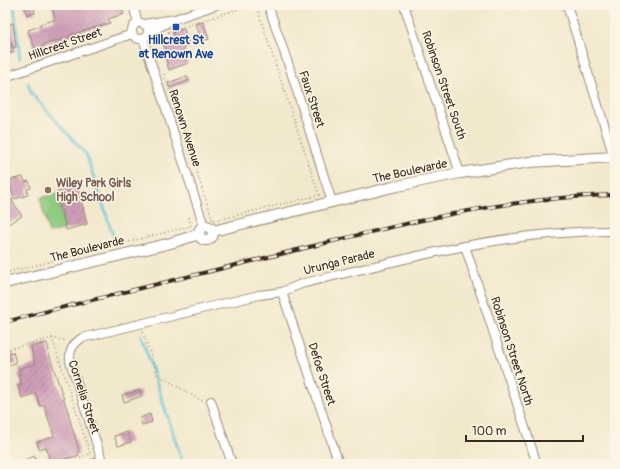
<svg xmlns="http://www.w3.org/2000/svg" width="620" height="469" viewBox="0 0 620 469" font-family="Pangolin,sans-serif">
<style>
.pitch{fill:#8fcc81;stroke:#657b50}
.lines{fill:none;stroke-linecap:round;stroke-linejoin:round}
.stream{stroke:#5cc4d8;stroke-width:2.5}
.building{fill:url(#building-hatch)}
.minor-casing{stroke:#968975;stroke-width:10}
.tertiary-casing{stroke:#968975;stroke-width:12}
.path{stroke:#968975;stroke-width:1.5;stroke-dasharray:1 3;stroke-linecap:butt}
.minor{stroke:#fff;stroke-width:8}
.tertiary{stroke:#fff;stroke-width:10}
.rail-casing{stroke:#3b2a1e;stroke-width:4}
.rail{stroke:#fcf5e5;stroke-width:2.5;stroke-dasharray:8;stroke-linecap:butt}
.transit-dot{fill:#1a4fb4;stroke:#fcf5e5;stroke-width:1.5}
.education-dot{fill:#8d6e63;stroke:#fcf5e5;stroke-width:1.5}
.labels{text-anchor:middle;stroke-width:3;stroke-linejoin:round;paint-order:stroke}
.transit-label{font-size:12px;font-weight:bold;fill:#164399;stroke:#fcf5e5}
.street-label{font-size:12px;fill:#3b2a1e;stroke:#fcf5e5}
.education-label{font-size:12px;font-weight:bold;fill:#785e54;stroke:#fcf5e5;text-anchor:start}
</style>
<defs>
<pattern id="building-hatch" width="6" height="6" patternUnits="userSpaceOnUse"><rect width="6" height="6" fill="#d09eb9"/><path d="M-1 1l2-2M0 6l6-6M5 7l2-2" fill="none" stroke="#aa8196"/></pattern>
</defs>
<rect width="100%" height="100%" fill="#fcf5e5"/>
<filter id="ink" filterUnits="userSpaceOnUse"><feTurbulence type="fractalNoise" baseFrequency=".025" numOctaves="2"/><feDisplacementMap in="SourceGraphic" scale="8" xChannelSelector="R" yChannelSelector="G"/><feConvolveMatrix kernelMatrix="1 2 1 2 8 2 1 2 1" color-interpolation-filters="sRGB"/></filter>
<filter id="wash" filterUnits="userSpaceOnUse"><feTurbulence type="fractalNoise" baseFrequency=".012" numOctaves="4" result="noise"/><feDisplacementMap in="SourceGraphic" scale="16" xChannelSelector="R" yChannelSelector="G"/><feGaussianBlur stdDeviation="0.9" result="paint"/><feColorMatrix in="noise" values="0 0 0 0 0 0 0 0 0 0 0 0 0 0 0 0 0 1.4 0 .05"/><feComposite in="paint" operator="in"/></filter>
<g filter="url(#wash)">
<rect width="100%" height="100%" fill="#f2e8cc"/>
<path class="pitch" d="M57 194 65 229 49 233 40 198Z"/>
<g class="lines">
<g class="stream">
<path d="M14 5 20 59"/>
<path d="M28 83 31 93 86 154 116 244"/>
<path d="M141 335 183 464"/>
</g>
</g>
<g id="blocks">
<g class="building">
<path d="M24 5H33L35 13 27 15Z"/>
<path d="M51 5H91L92 7 99 5H119L124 14 108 19 110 23 83 31 71 35V37L44 44V46L35 49 28 30 41 26 40 24 54 20V18L55 17Z"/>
<path d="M203 22 209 39 202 41 196 24Z"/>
<path d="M13 23 16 47 13 48 11 43 14 52 5 55V25Z"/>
<path d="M184 29 189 45 183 47 188 63 169 70 166 59 169 58 164 45 167 44 165 40 175 37 173 32Z"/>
<path d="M187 76 189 81 170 88 168 83Z"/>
<path d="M23 177 25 182 29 181 31 188 27 189 28 195 14 199 9 180Z"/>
<path d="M78 187 87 224 66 230 57 192Z"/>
<path d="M11 199 22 216 5 226V203Z"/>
<path d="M47 343 49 351H48L68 412 71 424 79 450 78 451 79 455 53 463 52 460 50 461 46 447 39 449 37 442 54 436 44 405 40 406 36 393 22 398 18 386 22 385 18 374H20L19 369 35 364 31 347Z"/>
<path d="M13 352 16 363 5 366V354Z"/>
<path d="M140 390 142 396 124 402 122 395Z"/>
<path d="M150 414 152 422 142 425 140 418Z"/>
<path d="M127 432 131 442 118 446 114 436Z"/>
<path d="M35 456 37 464H15V463Z"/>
</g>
</g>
</g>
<g filter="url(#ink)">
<use href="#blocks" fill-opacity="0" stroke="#968975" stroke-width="1"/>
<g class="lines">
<g class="minor-casing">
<g id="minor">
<path d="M133 5 138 23"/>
<path d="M268 5 291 72 332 202"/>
<path d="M404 5 460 173"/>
<path d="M567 5 614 157"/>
<circle cx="140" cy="31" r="8"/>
<path d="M144 24 175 19 216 5"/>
<path d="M148 33 169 22"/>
<path d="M143 38 204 226"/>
<path d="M5 77 132 34"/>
<path d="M465 246 537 464"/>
<path d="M282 292 339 464"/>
<path d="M211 401 232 464"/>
<path d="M92 464 102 461"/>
<path d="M103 464 70 361C69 350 73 344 82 338L259 295 282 292 301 284C404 259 508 230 615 231"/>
</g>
</g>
<g class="tertiary-casing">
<g id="tertiary">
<circle cx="206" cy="233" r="7"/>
<path d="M213 231 393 187 460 173 530 162 615 157"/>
<path d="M5 283 171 243 199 234"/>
</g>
</g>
<g class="path">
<path d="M168 32 250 5"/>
<path d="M164 74 213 221 319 195 256 5"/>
<path d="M5 273 191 226 189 218 193 217"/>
<path d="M143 332 157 374 200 400H203"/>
<path d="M52 338 91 456"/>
<path d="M5 350 52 338 67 341"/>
<path d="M61 464 89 454"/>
</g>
<use href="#minor" class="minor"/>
<use href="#tertiary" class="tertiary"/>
<g class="rail-casing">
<path id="rail" d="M5 322C102 297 200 274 297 250 402 224 506 197 615 195"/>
</g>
<use href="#rail" class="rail"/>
</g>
</g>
<rect class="transit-dot" x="172" y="23" width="8" height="8" rx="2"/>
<circle class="education-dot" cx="48" cy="190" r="4"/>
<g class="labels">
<g class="transit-label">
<text x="176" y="44">Hillcrest St<tspan x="176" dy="14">at Renown Ave</tspan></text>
</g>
<g class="street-label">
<text transform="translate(65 44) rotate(-19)" y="4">Hillcrest Street</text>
<text transform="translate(444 85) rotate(71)" y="4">Robinson Street South</text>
<text transform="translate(312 99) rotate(72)" y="4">Faux Street</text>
<text transform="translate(185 128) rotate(72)" y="4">Renown Avenue</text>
<text transform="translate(410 171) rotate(-12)" y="4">The Boulevarde</text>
<text transform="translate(87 249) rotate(-14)" y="4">The Boulevarde</text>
<text transform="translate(339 262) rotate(-14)" y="4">Urunga Parade</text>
<text transform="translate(512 351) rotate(72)" y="4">Robinson Street North</text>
<text transform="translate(322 374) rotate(72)" y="4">Defoe Street</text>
<text transform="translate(84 397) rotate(72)" y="4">Cornelia Street</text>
</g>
<g class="education-label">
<text x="56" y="187">Wiley Park Girls<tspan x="56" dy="14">High School</tspan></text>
</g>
</g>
<rect width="620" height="469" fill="none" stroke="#fcf5e5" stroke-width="20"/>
<path d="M466 435v6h117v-6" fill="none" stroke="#3b2a1e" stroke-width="2"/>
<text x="472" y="435" font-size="12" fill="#3b2a1e" stroke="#fcf5e5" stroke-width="3" paint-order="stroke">100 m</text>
</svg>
